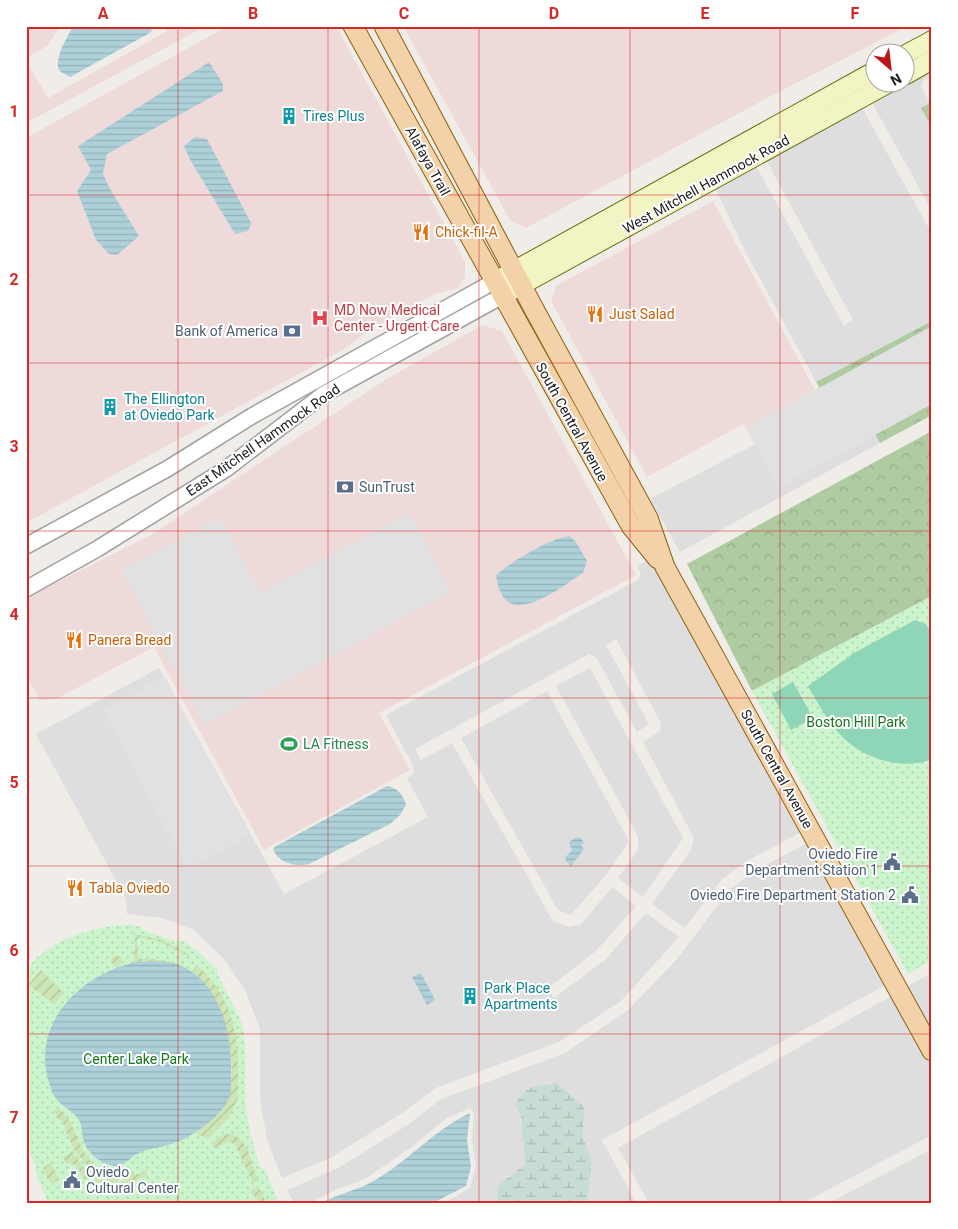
<svg xmlns="http://www.w3.org/2000/svg" width="958" height="1229" viewBox="0 0 958 1229" font-family="Roboto,sans-serif">
<style>
.residential{fill:#dedede}
.commercial{fill:#efdada}
.forest{fill:url(#forest-crowns)}
.wetland{fill:url(#wetland-marsh)}
.park{fill:url(#park-dots)}
.garden{fill:url(#garden-furrows)}
.pitch{fill:#8fd6b9}
.parking{fill:#e1e1e1}
.water{fill:url(#water-rules)}
.lines{fill:none;stroke-linecap:round;stroke-linejoin:round}
.tertiary-casing{stroke:#a2a2a2;stroke-width:18}
.secondary-casing{stroke:#666e11;stroke-width:20}
.primary-casing{stroke:#8d6110;stroke-width:21}
.tertiary{stroke:#fff;stroke-width:15}
.secondary{stroke:#f2f4c3;stroke-width:18}
.primary{stroke:#f3d2aa;stroke-width:19}
.grid{fill:none;stroke:#d62828;stroke-width:1;stroke-opacity:0.55}
.labels{text-anchor:middle;stroke-width:4;stroke-linejoin:round;paint-order:stroke}
.culture-label{font-size:14px;fill:#0d838f;stroke:#fff;text-anchor:start}
.street-label{font-size:14px;fill:#212121;stroke:#fff}
.food-label{font-size:14px;fill:#c56008;stroke:#fff;text-anchor:start}
.health-label{font-size:14px;fill:#be3a42;stroke:#fff;text-anchor:start}
.service-label{font-size:14px;fill:#4e5e75;stroke:#fff;text-anchor:end}
.park-label{font-size:14px;fill:#18751d;stroke:#fff}
.leisure-label{font-size:14px;fill:#27864d;stroke:#fff;text-anchor:start}
.neatline{fill:none;stroke:#d62828;stroke-width:2}
.grid-label{font-size:16px;text-anchor:middle;font-weight:bold;fill:#d62828}
</style>
<defs>
<pattern id="forest-crowns" width="20" height="18" patternUnits="userSpaceOnUse" patternTransform="scale(1.25)"><rect width="20" height="18" fill="#afcba1"/><path d="M2 6a3 3 0 1 1 6 0M12 15a3 3 0 1 1 6 0" fill="none" stroke="#96ae8a"/></pattern>
<pattern id="wetland-marsh" width="20" height="14" patternUnits="userSpaceOnUse" patternTransform="scale(1.25)"><rect width="20" height="14" fill="#c7dcd2"/><path d="M1 5h8M5 5V1M11 12h8M15 12V8" fill="none" stroke="#abbcb4"/></pattern>
<pattern id="park-dots" width="8" height="8" patternUnits="userSpaceOnUse" patternTransform="scale(1.25)"><rect width="8" height="8" fill="#cbf4cd"/><path d="M2 2h.1M6 6h.1" fill="none" stroke="#aed1b0" stroke-width="1.8" stroke-linecap="round"/></pattern>
<pattern id="garden-furrows" width="10" height="10" patternUnits="userSpaceOnUse" patternTransform="scale(1.25)"><rect width="10" height="10" fill="#cde4b4"/><path d="M-1 1l2-2M0 10L10 0M9 11l2-2" fill="none" stroke="#b0c39a"/></pattern>
<pattern id="water-rules" width="6" height="5" patternUnits="userSpaceOnUse" patternTransform="scale(1.25)"><rect width="6" height="5" fill="#add0d9"/><path d="M0 2.5h6" fill="none" stroke="#95b2ba"/></pattern>
</defs>
<rect width="100%" height="100%" fill="#f0ede8"/>
<g class="residential">
<path d="M932 68V76L923 81 921 86 930 103 921 108 932 127V211L871 101Z"/>
<path d="M861 106 932 234V321L816 382 745 251 714 186 755 164 844 326 853 320 765 158Z"/>
<path d="M853 393 880 443 680 552 650 499Z"/>
<path d="M651 558 805 830 747 861 722 879 685 928 652 904 691 850 694 838 643 742 660 731 661 723 616 639 606 645 649 724 637 732 596 657 589 654 415 749 421 760 452 743 553 921 570 927 581 924 612 887 636 906 596 951 548 988 554 998 605 960 646 913 679 937 621 1001 559 1042 436 1088 402 1113 332 1157 282 1178 267 1140 260 1098V1029L245 990 224 959 194 930 162 918 127 914 126 899 36 734 159 668 284 894 428 817 407 778 413 774 414 768 386 715 638 580 641 575 637 566Z"/>
<path d="M590 668 683 838 643 897 618 878 638 850V836L556 686Z"/>
<path d="M547 691 628 839V843L606 875 571 915 558 910 461 738Z"/>
<path d="M811 841 889 983 602 1140 636 1203H587L592 1162 583 1137 584 1123 564 1090 556 1082 547 1083 521 1116 525 1163 518 1171 505 1177 498 1203H444L470 1188 476 1166 472 1139 474 1113 470 1108 447 1118 409 1149 365 1179 340 1188 310 1203H294L287 1190 338 1168 409 1124 441 1099 565 1053 628 1010 677 959 730 889 753 872Z"/>
<path d="M932 973V1040L904 988Z"/>
<path d="M895 994 932 1062V1135L803 1203H649L618 1148Z"/>
<path d="M932 1149V1203H829Z"/>
</g>
<g class="commercial">
<path d="M26 26H60L47 46 26 58Z"/>
<path d="M164 26H206L26 123V61L48 98 167 31Z"/>
<path d="M228 26H336L465 262V277L458 288 435 294 371 329 346 348 26 523V138Z"/>
<path d="M403 26H908L769 97 526 228 510 220Z"/>
<path d="M713 201 815 390 746 428 743 424 647 477 551 301 556 286Z"/>
<path d="M482 325 502 331 636 575 379 713 410 770 264 850 154 647 56 699 40 700 26 675V598L151 535 385 380Z"/>
</g>
<g class="forest">
<path d="M930 103 932 127 921 108Z"/>
<path d="M932 321V415L880 443 853 393 820 389 816 382Z"/>
<path d="M932 431V596L752 691 687 564Z"/>
</g>
<path class="wetland" d="M556 1082 584 1107 583 1137 592 1162 587 1203H498C493 1178 513 1178 525 1163L521 1116 515 1104C529 1082 535 1088 556 1082Z"/>
<g class="park">
<path d="M932 596V960L908 974 752 691Z"/>
<path d="M131 925 140 926 143 930 176 942 182 940 202 955 217 969C217 980 238 1008 242 1025 248 1052 244 1079 246 1107 248 1127 254 1148 260 1167L265 1170 279 1203H48L35 1171 36 1167 26 1146V969C53 938 91 926 131 925Z"/>
</g>
<g class="garden">
<path d="M135 934 163 940 191 956H188L158 941 137 937 138 959C158 959 176 960 192 972L197 965C231 996 238 1029 238 1073 238 1082 239 1095 236 1104 230 1118 219 1129 207 1139L195 1133C205 1127 228 1099 230 1088 237 1057 223 998 197 978 189 971 146 965 134 963Z"/>
<circle cx="117" cy="961" r="5.5"/>
<path d="M41 970 64 993 55 1004 28 985Z"/>
<path d="M58 1108C77 1122 77 1151 96 1166L92 1171 73 1148 64 1125 53 1111Z"/>
<path d="M224 1134C249 1132 250 1162 258 1180L253 1183 234 1143 228 1142 214 1148 211 1143Z"/>
<path d="M72 1152 89 1175 85 1181 76 1165 66 1163 63 1157Z"/>
<path d="M51 1163 59 1180 51 1184 43 1168Z"/>
<path d="M147 1169V1176L121 1186 131 1174H140Z"/>
<path d="M108 1170 124 1174 117 1182 109 1183Z"/>
<path d="M103 1172 104 1186 93 1188 91 1186Z"/>
<path d="M259 1187 266 1203H258L251 1189Z"/>
</g>
<g class="pitch">
<path d="M915 620 926 624 932 635V759C917 765 901 765 886 761 844 751 828 721 808 686L854 653Z"/>
<path d="M793 682 813 718 791 730 772 694Z"/>
</g>
<g class="parking">
<path d="M932 326V404L778 488 746 428Z"/>
<path d="M409 513 451 592 204 725 121 570 220 517 261 593Z"/>
<path d="M165 677 249 835 187 868 103 710Z"/>
</g>
<g class="water">
<path d="M74 26H153L151 32 146 35 70 77C67 75 62 73 60 71 52 62 68 34 74 26Z"/>
<path d="M209 62 223 84V91L107 154 103 174 110 189 139 236 117 255 109 254 96 240 77 191 91 170 78 146Z"/>
<path d="M195 137 207 139 251 223 248 231 235 234 189 158 184 146Z"/>
<path d="M570 536 576 542 587 561 583 573C555 591 503 634 496 575 513 561 548 539 570 536Z"/>
<path d="M387 786C397 787 404 796 406 805L400 815 390 824 309 864C296 867 278 863 273 849L276 846Z"/>
<path d="M577 837 581 838 584 843 581 845 584 849 571 866 566 861 565 857 572 851 569 842Z"/>
<path d="M138 962C152 961 167 960 179 965 220 982 232 1033 231 1071 231 1080 232 1089 229 1098 222 1116 190 1139 171 1144 159 1148 147 1148 135 1155 129 1159 124 1166 116 1166 101 1165 86 1152 83 1138 82 1132 82 1126 79 1120 72 1109 58 1106 53 1093 24 1029 79 973 138 962Z"/>
<path d="M421 973 435 1000 427 1005 412 977Z"/>
<path d="M470 1113 467 1139 471 1167 466 1186 433 1203H321C336 1195 353 1191 368 1184 405 1165 432 1131 470 1113Z"/>
</g>
<g class="lines">
<g class="tertiary-casing">
<g id="tertiary">
<path d="M26 546 167 469 252 416 495 281"/>
<path d="M26 589 97 549 226 469 324 394 502 296"/>
</g>
</g>
<g class="secondary-casing">
<g id="secondary">
<path d="M906 54 932 40"/>
<path d="M906 75 932 60"/>
<path d="M495 281 876 70"/>
<path d="M502 296 891 82"/>
</g>
</g>
<g class="primary-casing">
<g id="primary">
<path d="M353 26 631 526 658 559"/>
<path d="M384 26 534 309 648 518 665 567 932 1051"/>
</g>
</g>
<use href="#tertiary" class="tertiary"/>
<use href="#secondary" class="secondary"/>
<use href="#primary" class="primary"/>
</g>
<path class="grid" d="M178 26V1203M328 26V1203M479 26V1203M630 26V1203M780 26V1203M26 195H932M26 363H932M26 531H932M26 698H932M26 866H932M26 1034H932"/>
<defs>
<g id="building-bare" transform="scale(1.35)"><path d="M-4-6H4V6H1V3H-1V6H-4ZM-2.5-4.3h1.7v1.8h-1.7ZM.8-4.3h1.7v1.8H.8ZM-2.5-1h1.7V.8h-1.7ZM.8-1h1.7V.8H.8Z" fill="#0f9aa8" stroke="#fff" stroke-width="2.5" paint-order="stroke"/></g>
<g id="restaurant-bare" transform="scale(1.35)"><path d="M-5-6h1v4h1v-4h1v4h1v-4h1v5L-1.5 .5V6h-2V.5L-5-1ZM5-6V6H3V1.5H1.5Q1.5-4 5-6Z" fill="#e8710a" stroke="#fff" stroke-width="2.5" paint-order="stroke"/></g>
<g id="hospital-bare" transform="scale(1.35)"><path d="M-5-5h3v3.5h4V-5h3V5h-3V1.5h-4V5h-3Z" fill="#e0444e" stroke="#fff" stroke-width="2.5" paint-order="stroke"/></g>
<g id="bank-bare" transform="scale(1.35)"><path d="M-6-4H6V4H-6ZM0-2.3a2.3 2.3 0 1 0 0 4.6a2.3 2.3 0 1 0 0-4.6Z" fill="#5c6f8a" stroke="#fff" stroke-width="2.5" paint-order="stroke"/></g>
<g id="stadium-bare" transform="scale(1.35)"><path d="M0-5a6.5 5 0 1 0 0 10a6.5 5 0 1 0 0-10ZM-3.5-1.8h7v3.6h-7Z" fill="#2e9e5b" stroke="#fff" stroke-width="2.5" paint-order="stroke"/></g>
<g id="civic-bare" transform="scale(1.35)"><path d="M-.6-6.5H3V-4.5H.6V-3L4-1V1h2V6H-6V1h2V-1L-.6-3ZM-1.2 2.5V6h2.4V2.5Z" fill="#5c6f8a" stroke="#fff" stroke-width="2.5" paint-order="stroke"/></g>
</defs>
<g fill-rule="evenodd">
<use href="#building-bare" x="289" y="116"/>
<use href="#restaurant-bare" x="421" y="232"/>
<use href="#restaurant-bare" x="595" y="314"/>
<use href="#hospital-bare" x="320" y="318"/>
<use href="#bank-bare" x="292" y="331"/>
<use href="#building-bare" x="110" y="407"/>
<use href="#bank-bare" x="345" y="487"/>
<use href="#restaurant-bare" x="74" y="640"/>
<use href="#stadium-bare" x="289" y="744"/>
<use href="#civic-bare" x="892" y="862"/>
<use href="#restaurant-bare" x="75" y="888"/>
<use href="#civic-bare" x="910" y="895"/>
<use href="#building-bare" x="470" y="996"/>
<use href="#civic-bare" x="72" y="1180"/>
</g>
<g class="labels">
<g class="culture-label">
<text x="303" y="121">Tires Plus</text>
<text x="124" y="404">The Ellington<tspan x="124" dy="16">at Oviedo Park</tspan></text>
<text x="484" y="993">Park Place<tspan x="484" dy="16">Apartments</tspan></text>
</g>
<g class="street-label">
<text transform="translate(428 161) rotate(61)" y="5">Alafaya Trail</text>
<text transform="translate(706 184) rotate(-29)" y="5">West Mitchell Hammock Road</text>
<text transform="translate(572 422) rotate(61)" y="5">South Central Avenue</text>
<text transform="translate(263 440) rotate(-35)" y="5">East Mitchell Hammock Road</text>
<text transform="translate(777 769) rotate(61)" y="5">South Central Avenue</text>
</g>
<g class="food-label">
<text x="435" y="237">Chick-fil-A</text>
<text x="609" y="319">Just Salad</text>
<text x="88" y="645">Panera Bread</text>
<text x="89" y="893">Tabla Oviedo</text>
</g>
<g class="health-label">
<text x="334" y="315">MD Now Medical<tspan x="334" dy="16">Center - Urgent Care</tspan></text>
</g>
<g class="service-label">
<text x="278" y="336">Bank of America</text>
<text x="359" y="492" text-anchor="start">SunTrust</text>
<text x="878" y="859">Oviedo Fire<tspan x="878" dy="16">Department Station 1</tspan></text>
<text x="896" y="900">Oviedo Fire Department Station 2</text>
<text x="86" y="1177" text-anchor="start">Oviedo<tspan x="86" dy="16">Cultural Center</tspan></text>
</g>
<g class="park-label">
<text x="856" y="727">Boston Hill Park</text>
<text x="136" y="1064">Center Lake Park</text>
</g>
<g class="leisure-label">
<text x="303" y="749">LA Fitness</text>
</g>
</g>
<rect width="958" height="1229" fill="none" stroke="#ffffff" stroke-width="55"/>
<g transform="translate(890 68) rotate(152)"><circle r="24" fill="#ffffff" stroke="#a6a6a6"/>
<path d="M0-4L9 19L0 12L-9 19Z" fill="#bc1519"/>
<text y="-8" font-size="14" font-weight="bold" text-anchor="middle" fill="#212121">N</text>
</g>
<rect x="28" y="28" width="902" height="1174" class="neatline"/>
<g class="grid-label">
<text x="103" y="19">A</text>
<text x="253" y="19">B</text>
<text x="404" y="19">C</text>
<text x="554" y="19">D</text>
<text x="705" y="19">E</text>
<text x="855" y="19">F</text>
<text x="14" y="117">1</text>
<text x="14" y="285">2</text>
<text x="14" y="452">3</text>
<text x="14" y="620">4</text>
<text x="14" y="788">5</text>
<text x="14" y="956">6</text>
<text x="14" y="1123">7</text>
</g>
</svg>
